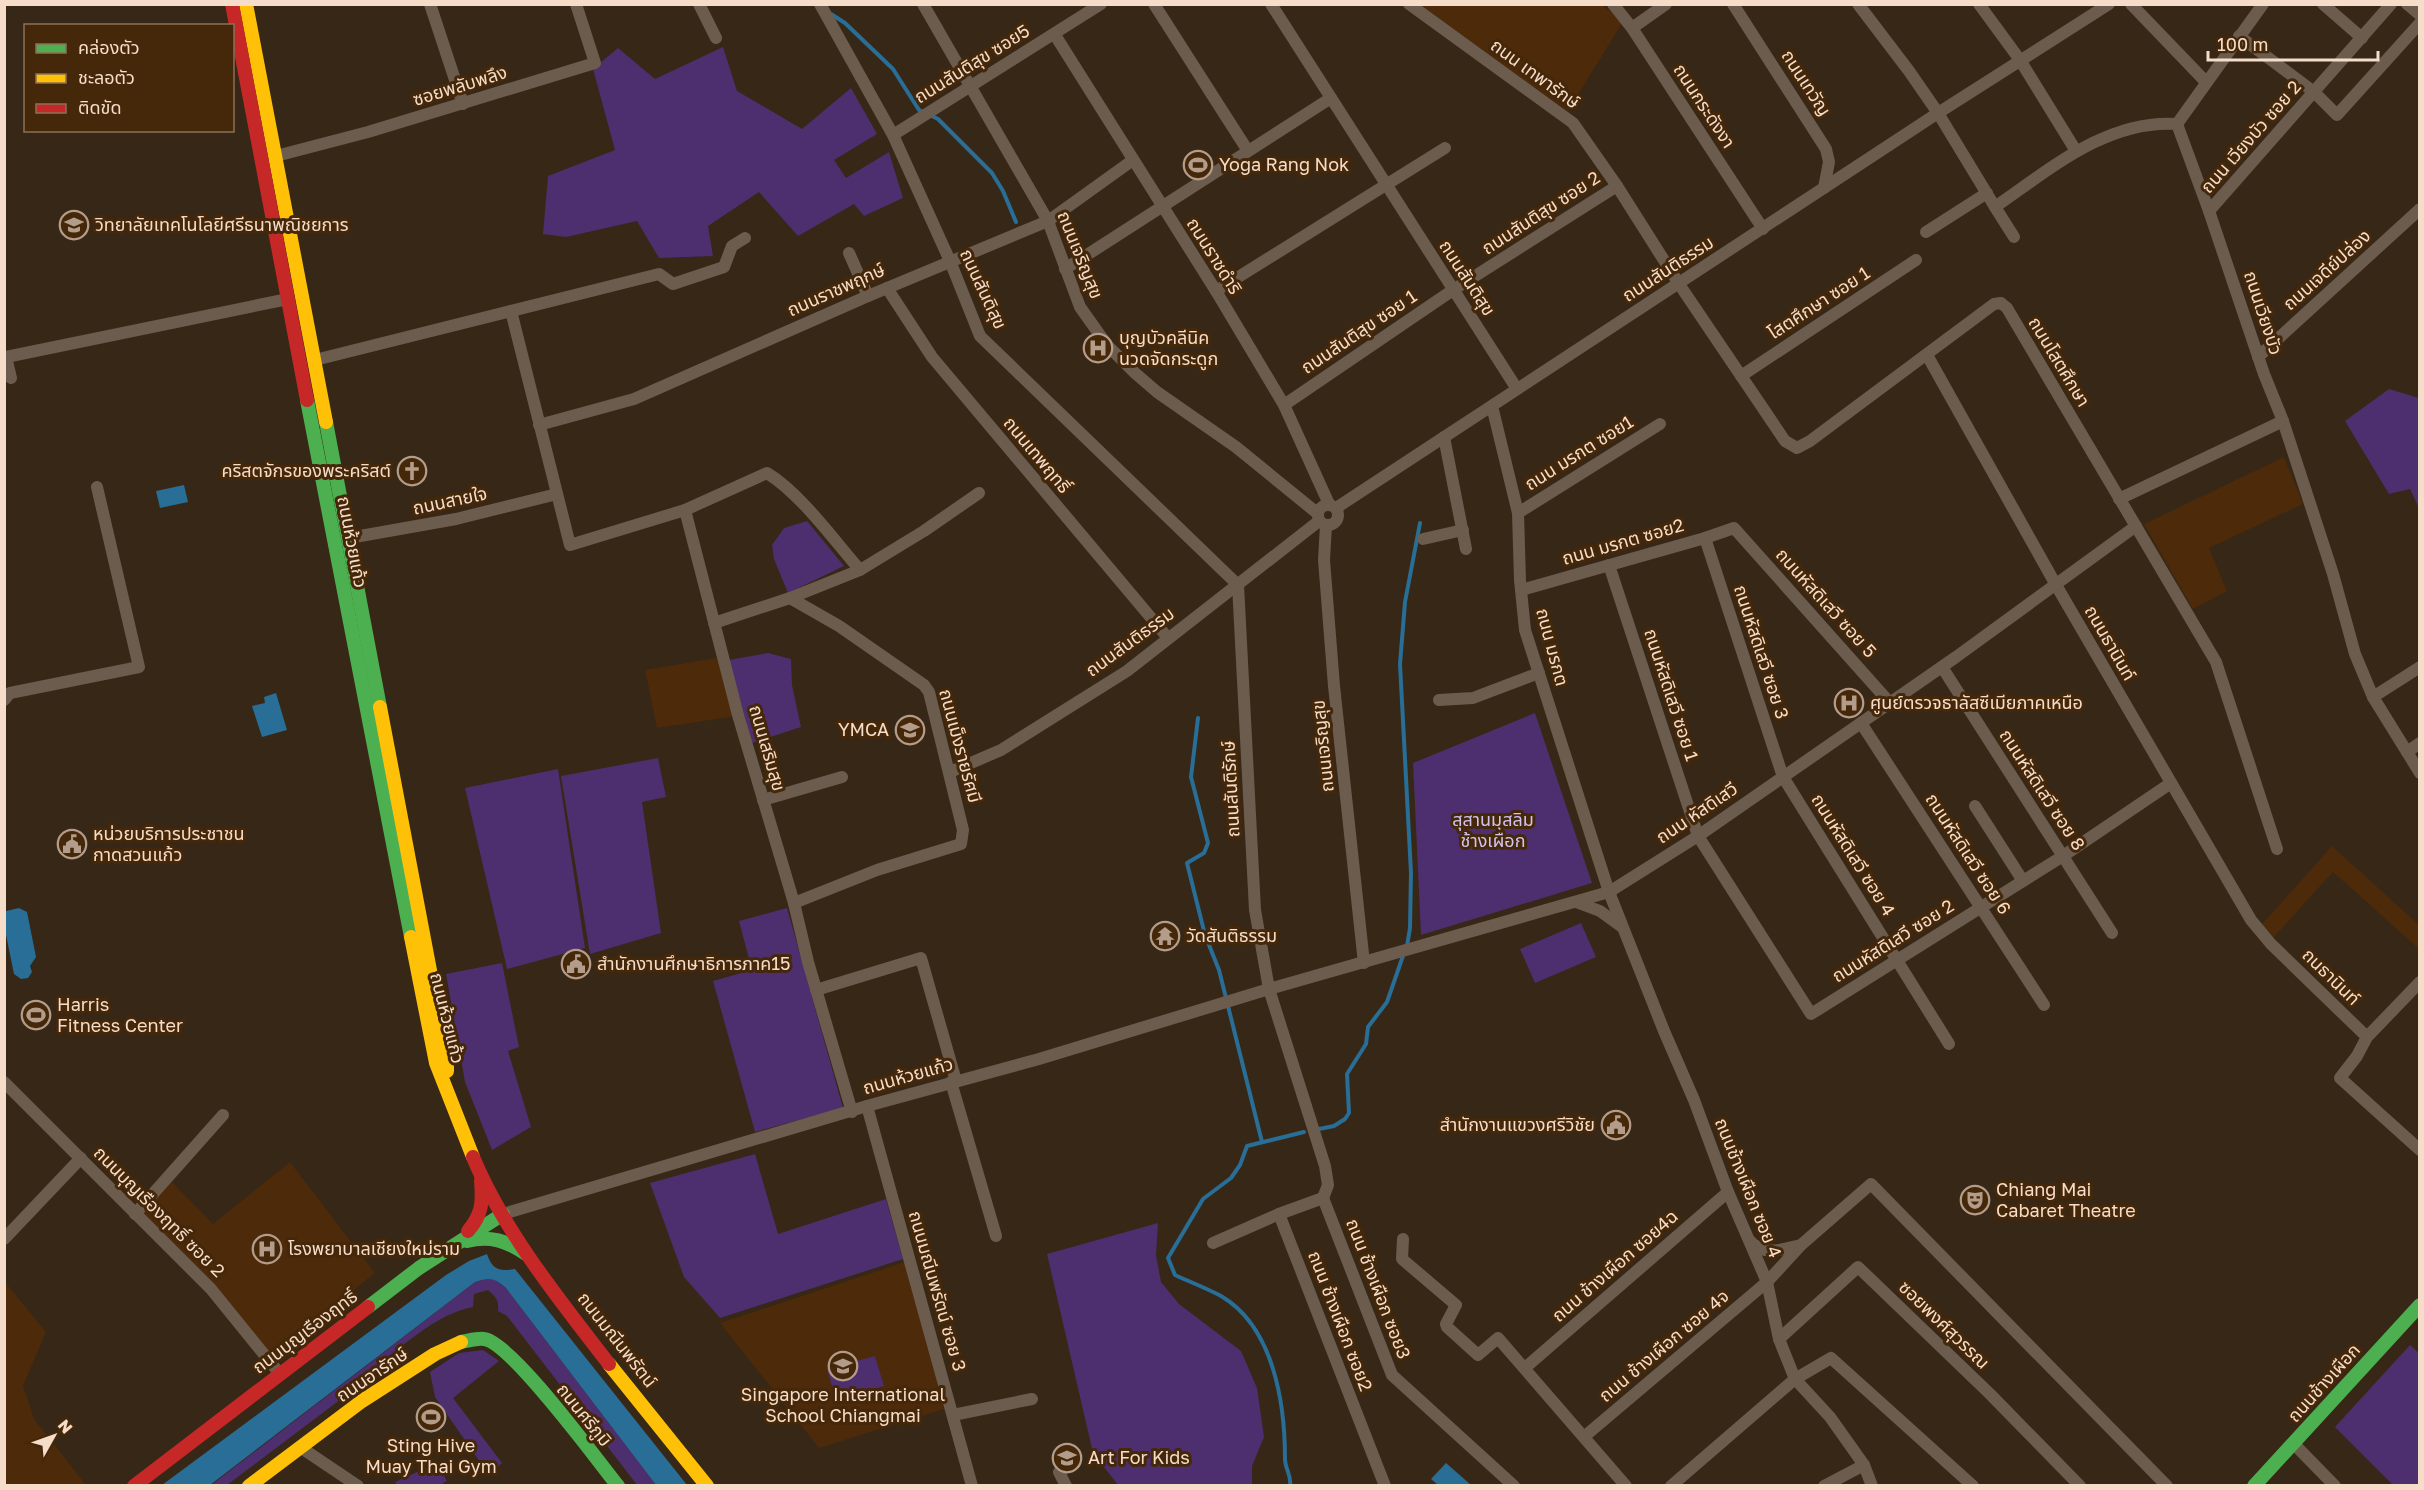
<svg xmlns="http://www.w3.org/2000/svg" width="2424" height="1490" viewBox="0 0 2424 1490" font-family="'Golos Text','Noto Sans Thai',sans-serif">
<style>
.built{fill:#4c2a0a}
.green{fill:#4d2e6e}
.water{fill:#286e97}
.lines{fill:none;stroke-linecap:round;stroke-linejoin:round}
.stream{stroke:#286e97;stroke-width:4}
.street{stroke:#6b5c4e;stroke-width:12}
.fast{stroke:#4caf50;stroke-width:14}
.slow{stroke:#ffc107;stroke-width:14}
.jam{stroke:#c62828;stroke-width:14}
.labels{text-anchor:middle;stroke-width:6;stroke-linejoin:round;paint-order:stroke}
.street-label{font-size:18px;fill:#f6ddc9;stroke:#452709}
.poi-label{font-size:18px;fill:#f6ddc9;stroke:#452709;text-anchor:start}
.park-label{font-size:18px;fill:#d1c2f0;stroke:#452709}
</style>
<rect width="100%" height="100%" fill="#372716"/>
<g class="built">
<path d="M1420 5H1601L1624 20 1568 111Z"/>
<path d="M2284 457 2303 504 2209 548 2227 591 2193 609 2144 524Z"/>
<path d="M722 657 737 716 657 728 645 670Z"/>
<path d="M2332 846 2419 925V949L2333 872 2274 937 2261 925Z"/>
<path d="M290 1162 375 1273 272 1356 217 1287 141 1213 170 1180 213 1224Z"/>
<path d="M905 1262 944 1409 819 1448 720 1323Z"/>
<path d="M4 1281 46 1332 23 1386 34 1419 86 1485H5Z"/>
</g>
<g class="green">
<path d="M723 47 737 91 802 129 851 88 877 134 834 160 846 178 889 152 903 198 864 216 854 204 798 236 759 192 708 226 713 256 659 258 637 221 566 237 543 234 548 176 615 150 593 69 618 48 655 79Z"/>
<path d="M2389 389 2419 398V508L2410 489 2389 494 2345 421Z"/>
<path d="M807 521 844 566 788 593 774 559 772 545 784 528Z"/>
<path d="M768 653 791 659 792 685 801 727 752 743 729 660Z"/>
<path d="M1535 713 1592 883 1421 935 1413 763Z"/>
<path d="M658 758 666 797 642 802 661 933 590 954 561 776Z"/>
<path d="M558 769 585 948 507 969 465 788Z"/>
<path d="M787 908 843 1108 755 1132 713 981 752 970 739 921Z"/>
<path d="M1581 923 1596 957 1535 983 1520 949Z"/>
<path d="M502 963 519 1047 508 1051 531 1127 492 1150 465 1082 446 974Z"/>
<path d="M755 1154 778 1234 886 1199 903 1259 720 1318 684 1277 650 1183Z"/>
<path d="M1158 1223 1156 1255 1161 1282 1179 1304 1241 1351 1257 1388 1264 1437 1252 1466V1485H1118L1093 1453 1047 1254Z"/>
<path d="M486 1278 495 1279 506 1288 656 1485H637L507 1316 498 1311C499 1300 496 1297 488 1290L474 1294 473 1307C437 1314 410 1341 381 1362L386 1368 353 1390 227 1485 210 1486 475 1282Z"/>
<path d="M2410 1345 2419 1353V1485H2393L2335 1427Z"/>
<path d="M483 1350 499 1361 453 1398 502 1463 489 1475 435 1397 430 1372 459 1353Z"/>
<path d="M875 1356 884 1386 836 1400 827 1369Z"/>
<path d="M437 1463 447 1481 440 1485H397L395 1482Z"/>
</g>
<g class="water">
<path d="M184 485 188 502 160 508 156 491Z"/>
<path d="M276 693 287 730 262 737 252 706 265 703 264 697Z"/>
<path d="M19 908 27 912 36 957 30 966 32 972 28 978 21 979 14 974 5 930 6 911Z"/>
<path d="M487 1254C492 1269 499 1272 515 1269L687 1485H656L506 1288C495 1278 490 1277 475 1282L210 1485H162L446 1275 469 1261Z"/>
<path d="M1446 1463 1471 1485H1438L1431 1479Z"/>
</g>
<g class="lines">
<g class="stream">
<path d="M831 14 845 23 893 69 919 110 923 112"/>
<path d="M930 115 938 119 992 173 1003 191 1016 222"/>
<path d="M1198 718 1191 777 1208 843 1204 853 1187 863 1205 935 1219 970 1262 1142"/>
<path d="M1407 946 1410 928 1411 873 1400 664 1405 602 1420 523"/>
<path d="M1319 1129 1334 1126 1345 1119 1349 1113 1347 1074 1366 1044 1368 1027 1387 1002 1404 953"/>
<path d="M1290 1486C1292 1476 1285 1469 1285 1459 1285 1404 1274 1327 1221 1296 1206 1288 1190 1282 1175 1275L1168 1258 1203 1199 1231 1178 1240 1165 1247 1146 1304 1132"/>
</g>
<g class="street">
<path d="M430 4 463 104"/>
<path d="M699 4 716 38"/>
<path d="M820 4 893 135 950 261 980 336 1238 585 1255 910 1269 989 1325 1166 1328 1185 1323 1198"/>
<path d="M923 4 1048 221 1080 307 1107 345 1135 373 1157 392 1236 447 1317 513"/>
<path d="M1154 4 1248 151"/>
<path d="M1271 4 1517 389"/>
<path d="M1409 4 1573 123 1617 186 1679 284 1785 441 1797 448 1810 441 1994 304 2001 303 2007 308 2216 662 2277 849"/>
<path d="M1613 4 1632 28 1763 229"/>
<path d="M1733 4 1826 149 1829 162 1824 188"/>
<path d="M1858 4 1909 71 1938 113 1995 207C2049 170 2107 119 2177 124L2209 211 2264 374 2283 421 2333 574 2355 654 2373 697 2420 773"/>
<path d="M1979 4 2020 60 2076 151"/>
<path d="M2131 4 2206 82"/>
<path d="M2323 4 2362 38"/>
<path d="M2407 4 2420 15"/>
<path d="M1632 28 1666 4"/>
<path d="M1055 35 1216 291 1284 405 1329 504"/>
<path d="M2239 36 2314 92 2337 115 2420 23"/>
<path d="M2177 124 2263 4"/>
<path d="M893 135 1101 4"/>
<path d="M276 156 368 132 595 63 576 4"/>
<path d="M1995 207 2014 237"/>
<path d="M2209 211 2391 4"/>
<path d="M1926 232 1987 193"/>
<path d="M849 253 868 296"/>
<path d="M1065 269 1331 98"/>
<path d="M887 288 932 357 1168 638"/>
<path d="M1216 291 1445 148"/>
<path d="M511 311 570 545 685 510 767 473C800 493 834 540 860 570"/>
<path d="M1927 355 2056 585 2251 920 2271 944 2367 1037"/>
<path d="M2258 357 2420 209"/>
<path d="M315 360 659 274 673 284 724 267 732 246 745 238"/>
<path d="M1741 376 1916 260"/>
<path d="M11 378 6 357 288 299"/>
<path d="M1284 405 1453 290 1617 186"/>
<path d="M1492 406 1518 513 1520 580 1525 630 1609 892 1664 1031 1694 1100 1728 1192 1767 1282 1779 1339 1795 1379 1830 1417 1864 1465 1872 1486"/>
<path d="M539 425 634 399 868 296 1048 221 1133 160"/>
<path d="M1444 437 1466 549"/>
<path d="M2119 499 2283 421"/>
<circle cx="1328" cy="515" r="10"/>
<path d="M1336 508 1938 113 2109 4"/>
<path d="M685 510 738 715 794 903 808 962 852 1112"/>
<path d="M1518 513 1660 424"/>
<path d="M1326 525 1324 560 1334 686 1364 963"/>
<path d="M349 538 456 519 557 494"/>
<path d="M1705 538 1783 777 1949 1044"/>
<path d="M1423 539 1463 530"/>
<path d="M1609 565 1698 836 1811 1014 2063 856 2171 783"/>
<path d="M1521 590 1705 538 1734 528 1890 703"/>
<path d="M790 598 839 626 924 685 929 692 963 830 961 844 877 870 794 903"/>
<path d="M714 623 790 598 860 570 924 531 979 493"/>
<path d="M1942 667 2112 933"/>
<path d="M2373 697 2420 667"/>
<path d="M4 700 10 693 139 667 97 487"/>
<path d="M1439 700 1473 698 1539 673"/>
<path d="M1861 723 2044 1005"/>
<path d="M2407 752 2420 743"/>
<path d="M950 772 1001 750 1127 671 1319 521"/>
<path d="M763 800 842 777"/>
<path d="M1975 806 2023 881"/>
<path d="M1576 902 1600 911 1622 927"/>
<path d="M2420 982 2367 1037 2357 1056 2340 1078 2420 1150"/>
<path d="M816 990 921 958 956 1081"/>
<path d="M4 1082 211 1289 280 1374"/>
<path d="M951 1082 996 1236"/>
<path d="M867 1106 972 1486"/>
<path d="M1323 1198 1392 1375 1514 1486"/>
<path d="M1323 1198 1279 1214 1385 1486"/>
<path d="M135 1214 223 1115"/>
<path d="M503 1214 867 1106 1039 1059 1269 989 1609 892 1698 836 1956 657 2136 526"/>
<path d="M4 1239 81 1158"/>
<path d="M1403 1239 1402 1259 1456 1305 1446 1324 1447 1327 1478 1355 1498 1338 1626 1486"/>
<path d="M1750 1241C1764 1257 1783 1249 1801 1245"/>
<path d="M1213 1243 1279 1214"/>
<path d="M1779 1339 1858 1267 1990 1394 2080 1486"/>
<path d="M1526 1367 1728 1192"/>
<path d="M953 1415 1032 1399"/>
<path d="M1585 1436 1767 1282 1801 1245 1871 1184 2167 1486"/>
<path d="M2293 1443 2335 1486"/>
<path d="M300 1447 358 1486"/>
<path d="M1059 1472 1066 1486"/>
<path d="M1671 1486 1795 1379 1831 1358 1973 1486"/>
<path d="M1824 1486 1864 1465"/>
</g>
<g class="fast">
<path d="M307 400 411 937"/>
<path d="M326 422 380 707"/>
<path d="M467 1241C490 1235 507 1241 526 1254"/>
<path d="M368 1307 419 1268 503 1214"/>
<path d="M461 1342C468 1341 477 1338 484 1339 511 1342 597 1460 618 1486"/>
<path d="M2254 1486 2420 1305"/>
</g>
<g class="slow">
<path d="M246 4 326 422"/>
<path d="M380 707 447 1060V1071"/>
<path d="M411 937 436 1063 473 1157"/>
<path d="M609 1364 707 1486"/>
<path d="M249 1486 362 1401 435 1354 461 1342"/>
</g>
<g class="jam">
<path d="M232 4 307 400"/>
<path d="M473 1157C503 1230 561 1302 609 1364"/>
<path d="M468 1231C482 1215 483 1202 481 1181"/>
<path d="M134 1486 368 1307"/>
</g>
</g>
<defs>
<g id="stadium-ring" transform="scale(1.5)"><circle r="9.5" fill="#452709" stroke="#b39d8a" stroke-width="1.5"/><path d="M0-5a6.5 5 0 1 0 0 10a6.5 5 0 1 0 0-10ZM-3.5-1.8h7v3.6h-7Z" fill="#b39d8a"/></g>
<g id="university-ring" transform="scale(1.5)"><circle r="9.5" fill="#452709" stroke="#b39d8a" stroke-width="1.5"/><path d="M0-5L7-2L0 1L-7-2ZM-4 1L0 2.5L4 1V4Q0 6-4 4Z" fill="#b39d8a"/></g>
<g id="hospital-ring" transform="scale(1.5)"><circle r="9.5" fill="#452709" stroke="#b39d8a" stroke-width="1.5"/><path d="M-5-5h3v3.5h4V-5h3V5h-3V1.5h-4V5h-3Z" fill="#b39d8a"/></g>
<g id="church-ring" transform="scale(1.5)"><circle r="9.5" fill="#452709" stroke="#b39d8a" stroke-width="1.5"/><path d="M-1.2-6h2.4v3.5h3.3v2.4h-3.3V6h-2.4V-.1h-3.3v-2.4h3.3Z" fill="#b39d8a"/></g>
<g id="school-ring" transform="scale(1.5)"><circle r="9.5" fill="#452709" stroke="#b39d8a" stroke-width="1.5"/><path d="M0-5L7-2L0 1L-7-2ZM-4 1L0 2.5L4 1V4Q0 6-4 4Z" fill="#b39d8a"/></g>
<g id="civic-ring" transform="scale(1.5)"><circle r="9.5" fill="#452709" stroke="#b39d8a" stroke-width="1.5"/><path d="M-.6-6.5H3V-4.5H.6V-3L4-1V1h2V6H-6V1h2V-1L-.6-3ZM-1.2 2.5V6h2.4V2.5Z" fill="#b39d8a"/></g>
<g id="temple-ring" transform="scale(1.5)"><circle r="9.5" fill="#452709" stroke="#b39d8a" stroke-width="1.5"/><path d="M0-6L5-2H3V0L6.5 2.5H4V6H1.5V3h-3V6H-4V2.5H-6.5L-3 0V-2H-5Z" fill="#b39d8a"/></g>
<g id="theatre-ring" transform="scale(1.5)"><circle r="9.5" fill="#452709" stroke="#b39d8a" stroke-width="1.5"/><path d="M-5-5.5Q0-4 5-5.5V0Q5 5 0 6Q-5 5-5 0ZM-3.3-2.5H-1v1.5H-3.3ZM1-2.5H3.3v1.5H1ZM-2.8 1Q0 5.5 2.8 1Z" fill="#b39d8a"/></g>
</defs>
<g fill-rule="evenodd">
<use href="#stadium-ring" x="1198" y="165"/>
<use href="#university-ring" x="74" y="225"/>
<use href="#hospital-ring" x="1098" y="348"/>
<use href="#church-ring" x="412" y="471"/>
<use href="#hospital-ring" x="1849" y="703"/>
<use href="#school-ring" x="910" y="730"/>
<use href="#civic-ring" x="72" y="844"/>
<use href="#temple-ring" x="1165" y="936"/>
<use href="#civic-ring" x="576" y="964"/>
<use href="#stadium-ring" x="36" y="1015"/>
<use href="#civic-ring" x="1616" y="1125"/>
<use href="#theatre-ring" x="1975" y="1200"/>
<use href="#hospital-ring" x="267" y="1249"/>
<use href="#school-ring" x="843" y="1366"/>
<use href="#stadium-ring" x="431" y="1417"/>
<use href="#school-ring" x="1067" y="1458"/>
</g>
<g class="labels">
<g class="street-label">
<text transform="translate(972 64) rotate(-32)" y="6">ถนนสันติสุข ซอย5</text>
<text transform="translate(1535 74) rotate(36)" y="6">ถนน เทพารักษ์</text>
<text transform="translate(1806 83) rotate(57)" y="6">ถนนเทวัญ</text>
<text transform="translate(460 86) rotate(-17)" y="6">ซอยพลับพลึง</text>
<text transform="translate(1704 106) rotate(57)" y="6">ถนนกระดังงา</text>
<text transform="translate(2251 137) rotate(-49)" y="6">ถนน เวียงบัว ซอย 2</text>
<text transform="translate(1541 213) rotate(-33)" y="6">ถนนสันติสุข ซอย 2</text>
<text transform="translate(1080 255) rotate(68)" y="6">ถนนเจริญสุข</text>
<text transform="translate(1214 256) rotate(58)" y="6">ถนนราชดำริ</text>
<text transform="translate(1668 269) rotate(-33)" y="6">ถนนสันติธรรม</text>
<text transform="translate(2327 270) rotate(-42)" y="6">ถนนเจดีย์ปล่อง</text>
<text transform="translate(1467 278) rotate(57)" y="6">ถนนสันติสุข</text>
<text transform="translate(983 289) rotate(65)" y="6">ถนนสันติสุข</text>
<text transform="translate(836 290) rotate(-24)" y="6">ถนนราชพฤกษ์</text>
<text transform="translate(1819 303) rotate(-33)" y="6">โสตศึกษา ซอย 1</text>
<text transform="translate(2263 313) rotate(72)" y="6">ถนนเวียงบัว</text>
<text transform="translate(1359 332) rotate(-34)" y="6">ถนนสันติสุข ซอย 1</text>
<text transform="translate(2059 362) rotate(59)" y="6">ถนนโสตศึกษา</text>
<text transform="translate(1579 453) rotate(-32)" y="6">ถนน มรกต ซอย1</text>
<text transform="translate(1037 455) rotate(50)" y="6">ถนนเทพฤทธิ์</text>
<text transform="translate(450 501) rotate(-12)" y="6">ถนนสายใจ</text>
<text transform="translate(352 542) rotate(79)" y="6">ถนนห้วยแก้ว</text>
<text transform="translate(1623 542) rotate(-16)" y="6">ถนน มรกต ซอย2</text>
<text transform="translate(1826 603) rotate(48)" y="6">ถนนหัสดิเสวี ซอย 5</text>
<text transform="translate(1130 642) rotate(-36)" y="6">ถนนสันติธรรม</text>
<text transform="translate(2110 643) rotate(60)" y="6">ถนนธานินท์</text>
<text transform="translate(1552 647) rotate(75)" y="6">ถนน มรกต</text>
<text transform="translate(1761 652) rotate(72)" y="6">ถนนหัสดิเสวี ซอย 3</text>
<text transform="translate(1671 695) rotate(72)" y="6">ถนนหัสดิเสวี ซอย 1</text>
<text transform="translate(960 746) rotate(75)" y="6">ถนนเม็งรายรัศมี</text>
<text transform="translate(1323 746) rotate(-96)" y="6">ถนนเจริญสุข</text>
<text transform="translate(767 748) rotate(74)" y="6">ถนนเสริมสุข</text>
<text transform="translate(1231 789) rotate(-93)" y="6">ถนนสันติรักษ์</text>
<text transform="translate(2042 790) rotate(57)" y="6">ถนนหัสดิเสวี ซอย 8</text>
<text transform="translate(1697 813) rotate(-34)" y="6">ถนน หัสดิเสวี</text>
<text transform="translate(1968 854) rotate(57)" y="6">ถนนหัสดิเสวี ซอย 6</text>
<text transform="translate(1853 855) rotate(58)" y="6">ถนนหัสดิเสวี ซอย 4</text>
<text transform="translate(1893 941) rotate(-32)" y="6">ถนนหัสดิเสวี ซอย 2</text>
<text transform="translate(2331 977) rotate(44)" y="6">ถนธานินท์</text>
<text transform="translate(447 1018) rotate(76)" y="6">ถนนห้วยแก้ว</text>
<text transform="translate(908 1076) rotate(-16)" y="6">ถนนห้วยแก้ว</text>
<text transform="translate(1748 1188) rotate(68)" y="6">ถนนช้างเผือก ซอย 4</text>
<text transform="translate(159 1212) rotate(45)" y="6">ถนนบุญเรืองฤทธิ์ ซอย 2</text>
<text transform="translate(1615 1266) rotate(-41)" y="6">ถนน ช้างเผือก ซอย4ฉ</text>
<text transform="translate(1378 1289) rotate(69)" y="6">ถนน ช้างเผือก ซอย3</text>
<text transform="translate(937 1291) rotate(74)" y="6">ถนนมณีนพรัตน์ ซอย 3</text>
<text transform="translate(1340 1321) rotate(69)" y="6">ถนน ช้างเผือก ซอย2</text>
<text transform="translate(1944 1325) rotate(44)" y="6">ซอยพงศ์สุวรรณ</text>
<text transform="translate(305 1332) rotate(-37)" y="6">ถนนบุญเรืองฤทธิ์</text>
<text transform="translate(617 1340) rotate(52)" y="6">ถนนมณีนพรัตน์</text>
<text transform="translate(1664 1346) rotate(-40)" y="6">ถนน ช้างเผือก ซอย 4จ</text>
<text transform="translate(372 1375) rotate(-34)" y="6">ถนนอารักษ์</text>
<text transform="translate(2324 1383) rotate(-48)" y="6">ถนนช้างเผือก</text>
<text transform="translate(584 1415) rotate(51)" y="6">ถนนศรีภูมิ</text>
</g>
<g class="poi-label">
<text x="1219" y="171">Yoga Rang Nok</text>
<text x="95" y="231">วิทยาลัยเทคโนโลยีศรีธนาพณิชยการ</text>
<text x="1119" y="344">บุญบัวคลีนิค<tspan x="1119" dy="21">นวดจัดกระดูก</tspan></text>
<text x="391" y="477" text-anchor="end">คริสตจักรของพระคริสต์</text>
<text x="1870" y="709">ศูนย์ตรวจธาลัสซีเมียภาคเหนือ</text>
<text x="889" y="736" text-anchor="end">YMCA</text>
<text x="93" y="840">หน่วยบริการประชาชน<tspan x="93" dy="21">กาดสวนแก้ว</tspan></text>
<text x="1186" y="942">วัดสันติธรรม</text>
<text x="597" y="970">สำนักงานศึกษาธิการภาค15</text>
<text x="57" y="1011">Harris<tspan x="57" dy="21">Fitness Center</tspan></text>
<text x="1595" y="1131" text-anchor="end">สำนักงานแขวงศรีวิชัย</text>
<text x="1996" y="1196">Chiang Mai<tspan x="1996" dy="21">Cabaret Theatre</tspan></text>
<text x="288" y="1255">โรงพยาบาลเชียงใหม่ราม</text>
<text x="843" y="1401" text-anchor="middle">Singapore International<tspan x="843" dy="21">School Chiangmai</tspan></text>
<text x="431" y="1452" text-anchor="middle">Sting Hive<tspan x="431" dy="21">Muay Thai Gym</tspan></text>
<text x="1088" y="1464">Art For Kids</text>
</g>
<g class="park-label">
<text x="1493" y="826">สุสานมุสลิม<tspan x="1493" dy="21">ช้างเผือก</tspan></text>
</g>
</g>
<rect width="2424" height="1490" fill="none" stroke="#f6ddc9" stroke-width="12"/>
<rect x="24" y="24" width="210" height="108" fill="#452709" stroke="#8c7056" stroke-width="1.5"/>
<rect x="36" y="44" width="30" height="9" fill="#4caf50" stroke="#8c7056" stroke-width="1.5"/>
<text x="78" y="54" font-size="18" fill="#f6ddc9">คล่องตัว</text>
<rect x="36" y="74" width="30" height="9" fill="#ffc107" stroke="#8c7056" stroke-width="1.5"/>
<text x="78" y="84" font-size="18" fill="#f6ddc9">ชะลอตัว</text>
<rect x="36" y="104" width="30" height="9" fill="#c62828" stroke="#8c7056" stroke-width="1.5"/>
<text x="78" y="114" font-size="18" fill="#f6ddc9">ติดขัด</text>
<g transform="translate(54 1436) rotate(50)" stroke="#452709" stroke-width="4.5" paint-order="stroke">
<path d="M0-4.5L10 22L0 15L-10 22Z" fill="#f6ddc9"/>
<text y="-9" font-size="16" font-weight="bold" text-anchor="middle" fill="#f6ddc9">N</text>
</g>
<path d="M2208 51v9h170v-9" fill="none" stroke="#f6ddc9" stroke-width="3"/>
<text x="2217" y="51" font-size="18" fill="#f6ddc9" stroke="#452709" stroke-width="4.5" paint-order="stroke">100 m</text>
</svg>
